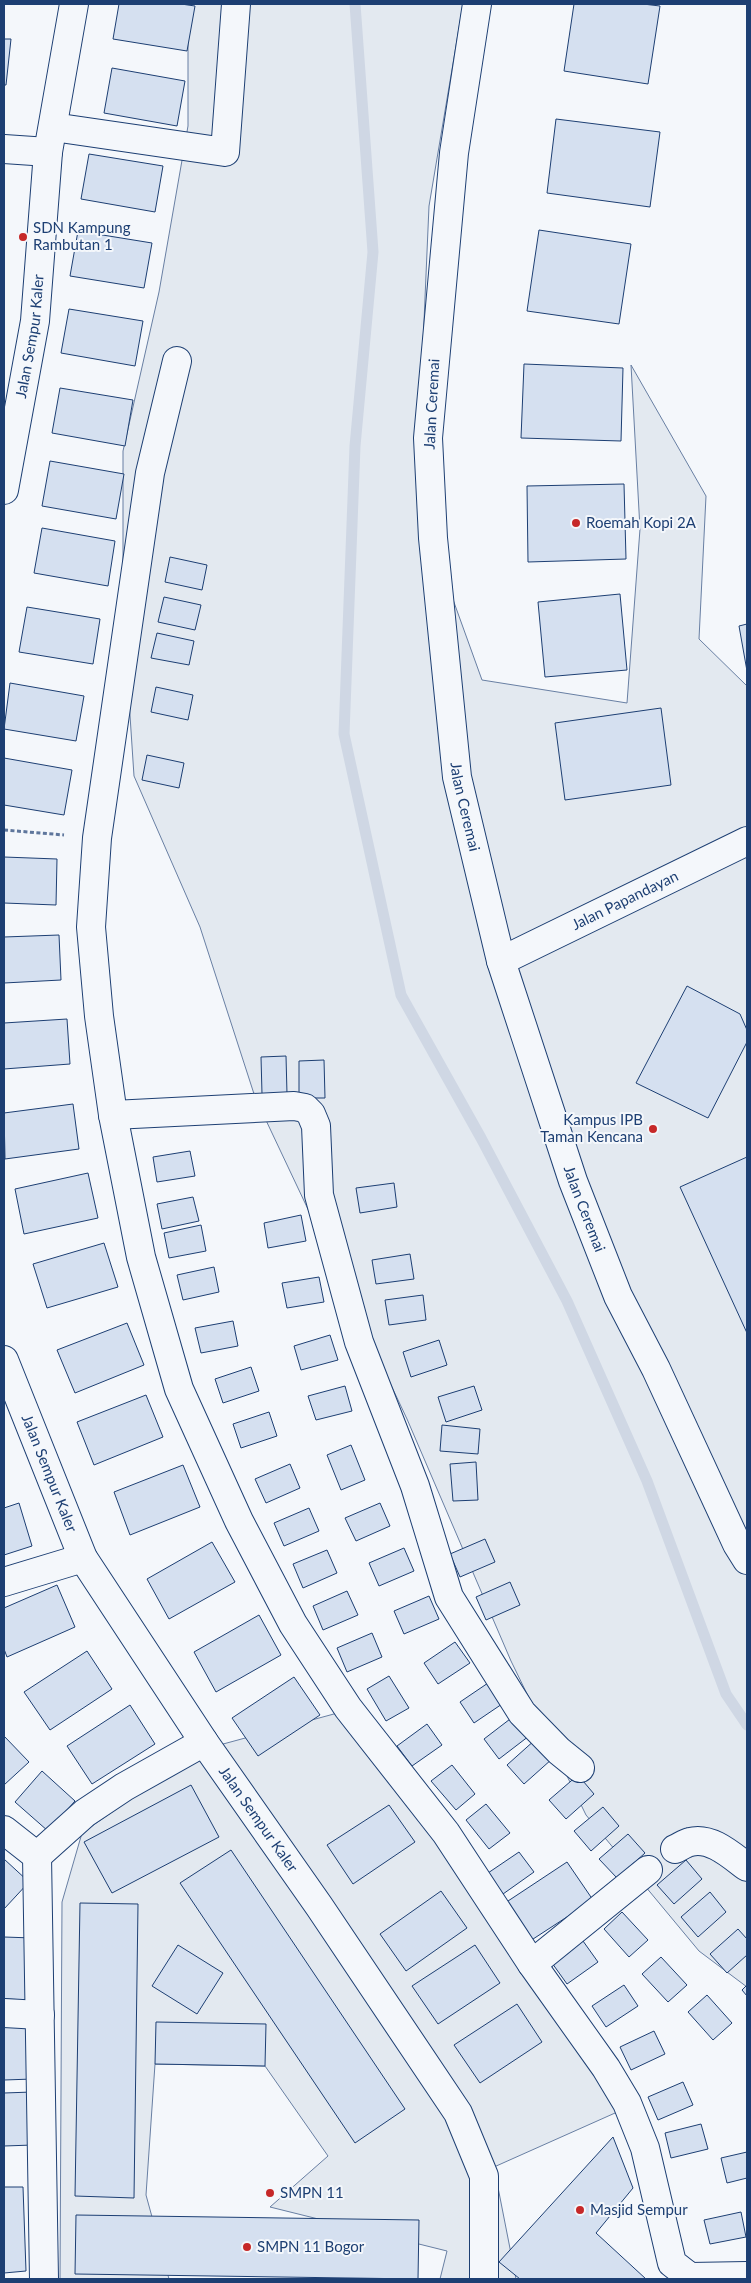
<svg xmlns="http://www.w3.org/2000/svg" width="751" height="2283" viewBox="0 0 751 2283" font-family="Lato,sans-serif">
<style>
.green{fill:#e3e9f0;stroke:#687fa3}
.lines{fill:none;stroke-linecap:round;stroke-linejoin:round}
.stream{stroke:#cfd7e4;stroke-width:11}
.building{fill:#d5e0f0;stroke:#1d3f73}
.street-casing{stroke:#1d3f73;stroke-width:30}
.secondary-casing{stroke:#1d3f73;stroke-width:30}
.path{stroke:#5e769c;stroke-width:3;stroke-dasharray:4 2.5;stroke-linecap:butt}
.street{stroke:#f4f7fb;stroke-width:28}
.secondary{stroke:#f4f7fb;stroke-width:28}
.poi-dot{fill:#c62828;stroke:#f4f7fb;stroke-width:2}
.labels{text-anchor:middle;stroke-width:4;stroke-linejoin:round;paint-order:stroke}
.poi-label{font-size:15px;fill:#1d3f73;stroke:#f4f7fb;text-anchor:start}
.street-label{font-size:15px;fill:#1d3f73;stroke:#f4f7fb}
</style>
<rect width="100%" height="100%" fill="#f4f7fb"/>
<g class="green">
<path d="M188 4H463L429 206 421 391 429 533 482 680 627 703 640 529 631 365 706 496 699 639 747 686V1987L699 1951 586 1815 511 1661 407 1419 255 1097 200 927 134 776 123 609V451L159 292 188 126Z"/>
<path d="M356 1708 624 2109 494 2167 516 2279H440L447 2251 270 2207 328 2156 265 2066 155 2064 146 2195 169 2279H60L62 1902 82 1833 201 1750Z"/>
</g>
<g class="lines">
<path class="stream" d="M355 4 373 252 355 446 344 734 401 995 481 1138 567 1301 647 1481 726 1694 747 1725"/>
</g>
<g class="building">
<path d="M119 4H181L195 6 187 51 113 39Z"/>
<path d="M574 4H643L660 6 648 84 564 71Z"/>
<path d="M4 39H11L6 85H4Z"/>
<path d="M112 68 185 81 177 126 104 113Z"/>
<path d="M556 119 660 132 650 207 547 193Z"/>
<path d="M89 154 163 166 155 212 81 199Z"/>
<path d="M539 230 631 244 619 324 527 311Z"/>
<path d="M78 231 152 243 144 288 70 276Z"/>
<path d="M69 309 143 321 135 366 61 353Z"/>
<path d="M524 364 623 368 621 441 521 438Z"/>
<path d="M60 388 133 400 125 446 52 433Z"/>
<path d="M50 461 124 474 116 519 42 506Z"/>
<path d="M624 484 626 559 528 562 527 486Z"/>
<path d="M42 528 115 541 108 586 34 573Z"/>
<path d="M170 557 207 565 202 590 165 582Z"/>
<path d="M620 594 627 670 545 677 538 602Z"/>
<path d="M164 597 201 605 195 630 158 622Z"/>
<path d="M27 607 100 619 93 664 19 652Z"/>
<path d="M747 624V671L739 626Z"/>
<path d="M157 633 194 641 189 665 151 658Z"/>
<path d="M10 683 84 696 76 741 4 729Z"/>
<path d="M156 687 193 695 188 720 151 712Z"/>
<path d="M661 708 671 785 565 800 555 723Z"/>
<path d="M147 755 184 763 179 788 142 780Z"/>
<path d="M4 758 72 770 64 815 4 805Z"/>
<path d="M4 857 57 859 56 905 4 903Z"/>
<path d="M59 935 61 980 4 983V937Z"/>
<path d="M687 986 740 1014 747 1030V1042L708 1118 636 1083Z"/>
<path d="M67 1019 70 1064 4 1069V1023Z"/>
<path d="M286 1056 287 1094H262L261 1057Z"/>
<path d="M324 1060 325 1098H299V1061Z"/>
<path d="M73 1104 79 1149 5 1159 4 1113Z"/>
<path d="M190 1151 195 1176 157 1182 153 1157Z"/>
<path d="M747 1157V1333L680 1187Z"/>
<path d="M88 1173 98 1218 24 1234 15 1189Z"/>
<path d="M394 1183 397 1207 360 1213 356 1188Z"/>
<path d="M193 1197 199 1221 162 1229 157 1204Z"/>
<path d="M301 1215 306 1241 268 1248 264 1223Z"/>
<path d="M201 1225 206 1251 169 1258 164 1233Z"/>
<path d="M104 1243 118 1287 47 1308 33 1264Z"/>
<path d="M410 1254 414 1279 376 1284 372 1260Z"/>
<path d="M214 1267 219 1292 183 1300 177 1275Z"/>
<path d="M319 1277 324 1302 287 1308 282 1283Z"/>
<path d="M423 1295 426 1320 389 1325 385 1300Z"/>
<path d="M233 1321 238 1346 201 1353 195 1328Z"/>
<path d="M127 1323 144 1365 75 1393 57 1350Z"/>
<path d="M330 1335 338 1360 301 1370 294 1346Z"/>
<path d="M439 1340 447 1365 411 1377 403 1352Z"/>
<path d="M251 1367 259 1391 223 1403 215 1379Z"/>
<path d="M345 1386 352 1411 316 1420 308 1396Z"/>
<path d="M474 1386 482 1410 446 1422 438 1397Z"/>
<path d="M146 1395 163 1437 94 1465 77 1422Z"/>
<path d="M269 1412 277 1436 241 1448 233 1424Z"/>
<path d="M442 1425 480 1429 478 1454 440 1451Z"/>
<path d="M351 1445 365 1480 341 1490 327 1455Z"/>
<path d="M476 1462 478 1500 453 1501 450 1464Z"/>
<path d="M290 1464 300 1488 266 1503 255 1479Z"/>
<path d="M183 1465 200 1507 130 1535 114 1492Z"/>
<path d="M19 1503 32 1546 4 1555V1508Z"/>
<path d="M380 1503 390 1526 356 1541 345 1518Z"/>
<path d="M309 1508 319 1531 284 1546 274 1523Z"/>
<path d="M485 1539 495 1562 460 1577 450 1554Z"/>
<path d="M212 1542 235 1582 169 1619 147 1579Z"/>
<path d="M404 1548 414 1571 379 1586 369 1563Z"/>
<path d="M327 1550 337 1573 303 1588 293 1564Z"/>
<path d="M510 1582 520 1605 486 1620 476 1597Z"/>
<path d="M57 1585 75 1627 7 1657 4 1649V1608Z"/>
<path d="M347 1591 358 1615 323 1630 313 1606Z"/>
<path d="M429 1596 439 1619 404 1634 394 1611Z"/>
<path d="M259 1615 281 1655 216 1692 194 1652Z"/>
<path d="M372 1633 382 1657 347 1672 337 1648Z"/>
<path d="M455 1642 470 1663 438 1684 424 1663Z"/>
<path d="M87 1651 112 1689 50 1730 24 1692Z"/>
<path d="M389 1676 409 1708 386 1721 367 1689Z"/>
<path d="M294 1677 320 1715 258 1756 232 1718Z"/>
<path d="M491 1681 505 1702 474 1723 460 1702Z"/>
<path d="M130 1705 155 1744 92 1784 67 1746Z"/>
<path d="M514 1716 529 1736 499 1759 484 1739Z"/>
<path d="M427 1724 442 1745 412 1766 397 1746Z"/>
<path d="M4 1736 29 1762 4 1785Z"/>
<path d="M536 1739 552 1759 524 1784 507 1765Z"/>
<path d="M452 1765 475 1794 456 1810 431 1781Z"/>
<path d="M42 1771 75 1801 48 1831 15 1802Z"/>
<path d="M578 1775 594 1794 566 1819 549 1800Z"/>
<path d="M191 1785 219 1837 112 1893 84 1842Z"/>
<path d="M486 1804 510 1833 489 1849 466 1820Z"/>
<path d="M389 1805 415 1842 353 1884 327 1845Z"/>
<path d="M603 1807 619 1826 591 1851 574 1831Z"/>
<path d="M628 1834 645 1853 617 1878 599 1859Z"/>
<path d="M231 1850 405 2109 355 2143 180 1883Z"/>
<path d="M519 1852 534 1872 503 1894 488 1873Z"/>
<path d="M4 1859 29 1882 4 1909Z"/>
<path d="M686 1860 702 1879 674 1904 657 1885Z"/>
<path d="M567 1862 593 1900 530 1941 505 1903Z"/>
<path d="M441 1891 467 1928 406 1971 380 1934Z"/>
<path d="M710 1892 726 1912 698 1937 681 1917Z"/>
<path d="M80 1903 138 1904 134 2198 75 2196Z"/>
<path d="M622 1912 648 1940 629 1957 604 1929Z"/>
<path d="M738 1929 747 1939V1955L727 1973 710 1954Z"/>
<path d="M4 1937 33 1938 30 2000 4 1999Z"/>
<path d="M583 1941 598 1962 567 1984 552 1963Z"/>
<path d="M178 1945 223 1973 197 2014 152 1986Z"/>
<path d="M475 1945 500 1983 438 2024 412 1986Z"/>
<path d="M661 1957 687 1985 668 2002 642 1974Z"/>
<path d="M624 1985 638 2006 606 2027 592 2006Z"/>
<path d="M747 1985V1996L742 1990Z"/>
<path d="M707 1995 732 2023 713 2040 688 2012Z"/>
<path d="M517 2004 542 2042 480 2083 454 2045Z"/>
<path d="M156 2022 266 2024 265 2066 155 2064Z"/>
<path d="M4 2027H32L33 2079 4 2080Z"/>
<path d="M654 2031 665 2054 631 2070 620 2047Z"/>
<path d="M683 2082 693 2105 658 2120 648 2097Z"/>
<path d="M32 2092 33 2145 4 2146V2093Z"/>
<path d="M701 2124 708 2149 671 2158 665 2133Z"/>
<path d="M613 2137 633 2188 596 2233 646 2279H520L499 2262Z"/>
<path d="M747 2152V2178L727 2183 721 2158Z"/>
<path d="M4 2187H23L26 2271 4 2273Z"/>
<path d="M741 2212 746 2237 710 2244 704 2220Z"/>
<path d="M76 2215 419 2220 418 2279 75 2274Z"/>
</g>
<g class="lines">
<g class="street-casing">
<g id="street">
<path d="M53 127 225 152 236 4"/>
<path d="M4 149 48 152"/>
<path d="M177 361 150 473 97 838 91 927 99 1016 113 1115 141 1257 179 1389 239 1521 293 1624 348 1708 446 1833 532 1964 606 2068 627 2103 645 2148 672 2263 690 2277 747 2276"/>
<path id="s1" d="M4 490 35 321 48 152 74 4"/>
<path d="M113 1115 294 1106 305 1108 311 1114 316 1126 319 1195 359 1342 415 1486 449 1597 522 1713 559 1751 580 1768"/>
<path id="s2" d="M4 1360 83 1558 204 1742 319 1906 458 2113 484 2176V2279"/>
<path d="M4 1582 83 1558"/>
<path d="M4 1830 37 1856 44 2279"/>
<path d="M675 1849C680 1847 685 1843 690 1842 711 1836 732 1856 747 1867"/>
<path d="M37 1856 85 1813 124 1787 204 1742"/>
<path d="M532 1964 648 1870"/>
<path d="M4 2013 40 2015"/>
</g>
</g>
<g class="secondary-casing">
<g id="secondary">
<path id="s3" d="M477 4 454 153 428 438 433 538 457 777 501 961 573 1181 618 1296 656 1369 737 1544 747 1560"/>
<path id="s4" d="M501 961 747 841"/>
</g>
</g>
<path class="path" d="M4 830 64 835"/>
<use href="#street" class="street"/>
<use href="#secondary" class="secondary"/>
</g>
<g class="poi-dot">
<circle cx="23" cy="237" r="5"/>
<circle cx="576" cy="523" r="5"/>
<circle cx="653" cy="1129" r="5"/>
<circle cx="270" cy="2193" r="5"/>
<circle cx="580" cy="2210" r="5"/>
<circle cx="247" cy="2247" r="5"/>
</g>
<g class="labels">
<g class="poi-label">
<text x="33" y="233">SDN Kampung<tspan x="33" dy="17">Rambutan 1</tspan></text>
<text x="586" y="528">Roemah Kopi 2A</text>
<text x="643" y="1125" text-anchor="end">Kampus IPB<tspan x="643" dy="17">Taman Kencana</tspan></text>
<text x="280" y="2198">SMPN 11</text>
<text x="590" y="2215">Masjid Sempur</text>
<text x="257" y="2252">SMPN 11 Bogor</text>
</g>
<g class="street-label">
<text dy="5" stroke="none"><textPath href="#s1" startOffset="156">Jalan Sempur Kaler</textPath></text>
<text transform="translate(432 404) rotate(-87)" y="5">Jalan Ceremai</text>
<text dy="5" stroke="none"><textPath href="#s3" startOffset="808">Jalan Ceremai</textPath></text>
<text dy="5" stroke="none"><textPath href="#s4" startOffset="138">Jalan Papandayan</textPath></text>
<text dy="5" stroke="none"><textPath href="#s3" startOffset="1228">Jalan Ceremai</textPath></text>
<text dy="5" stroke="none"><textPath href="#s2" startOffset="122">Jalan Sempur Kaler</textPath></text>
<text dy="5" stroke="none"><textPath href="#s2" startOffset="528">Jalan Sempur Kaler</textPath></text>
</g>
</g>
<rect width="751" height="2283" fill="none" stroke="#1d3f73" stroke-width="10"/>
</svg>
